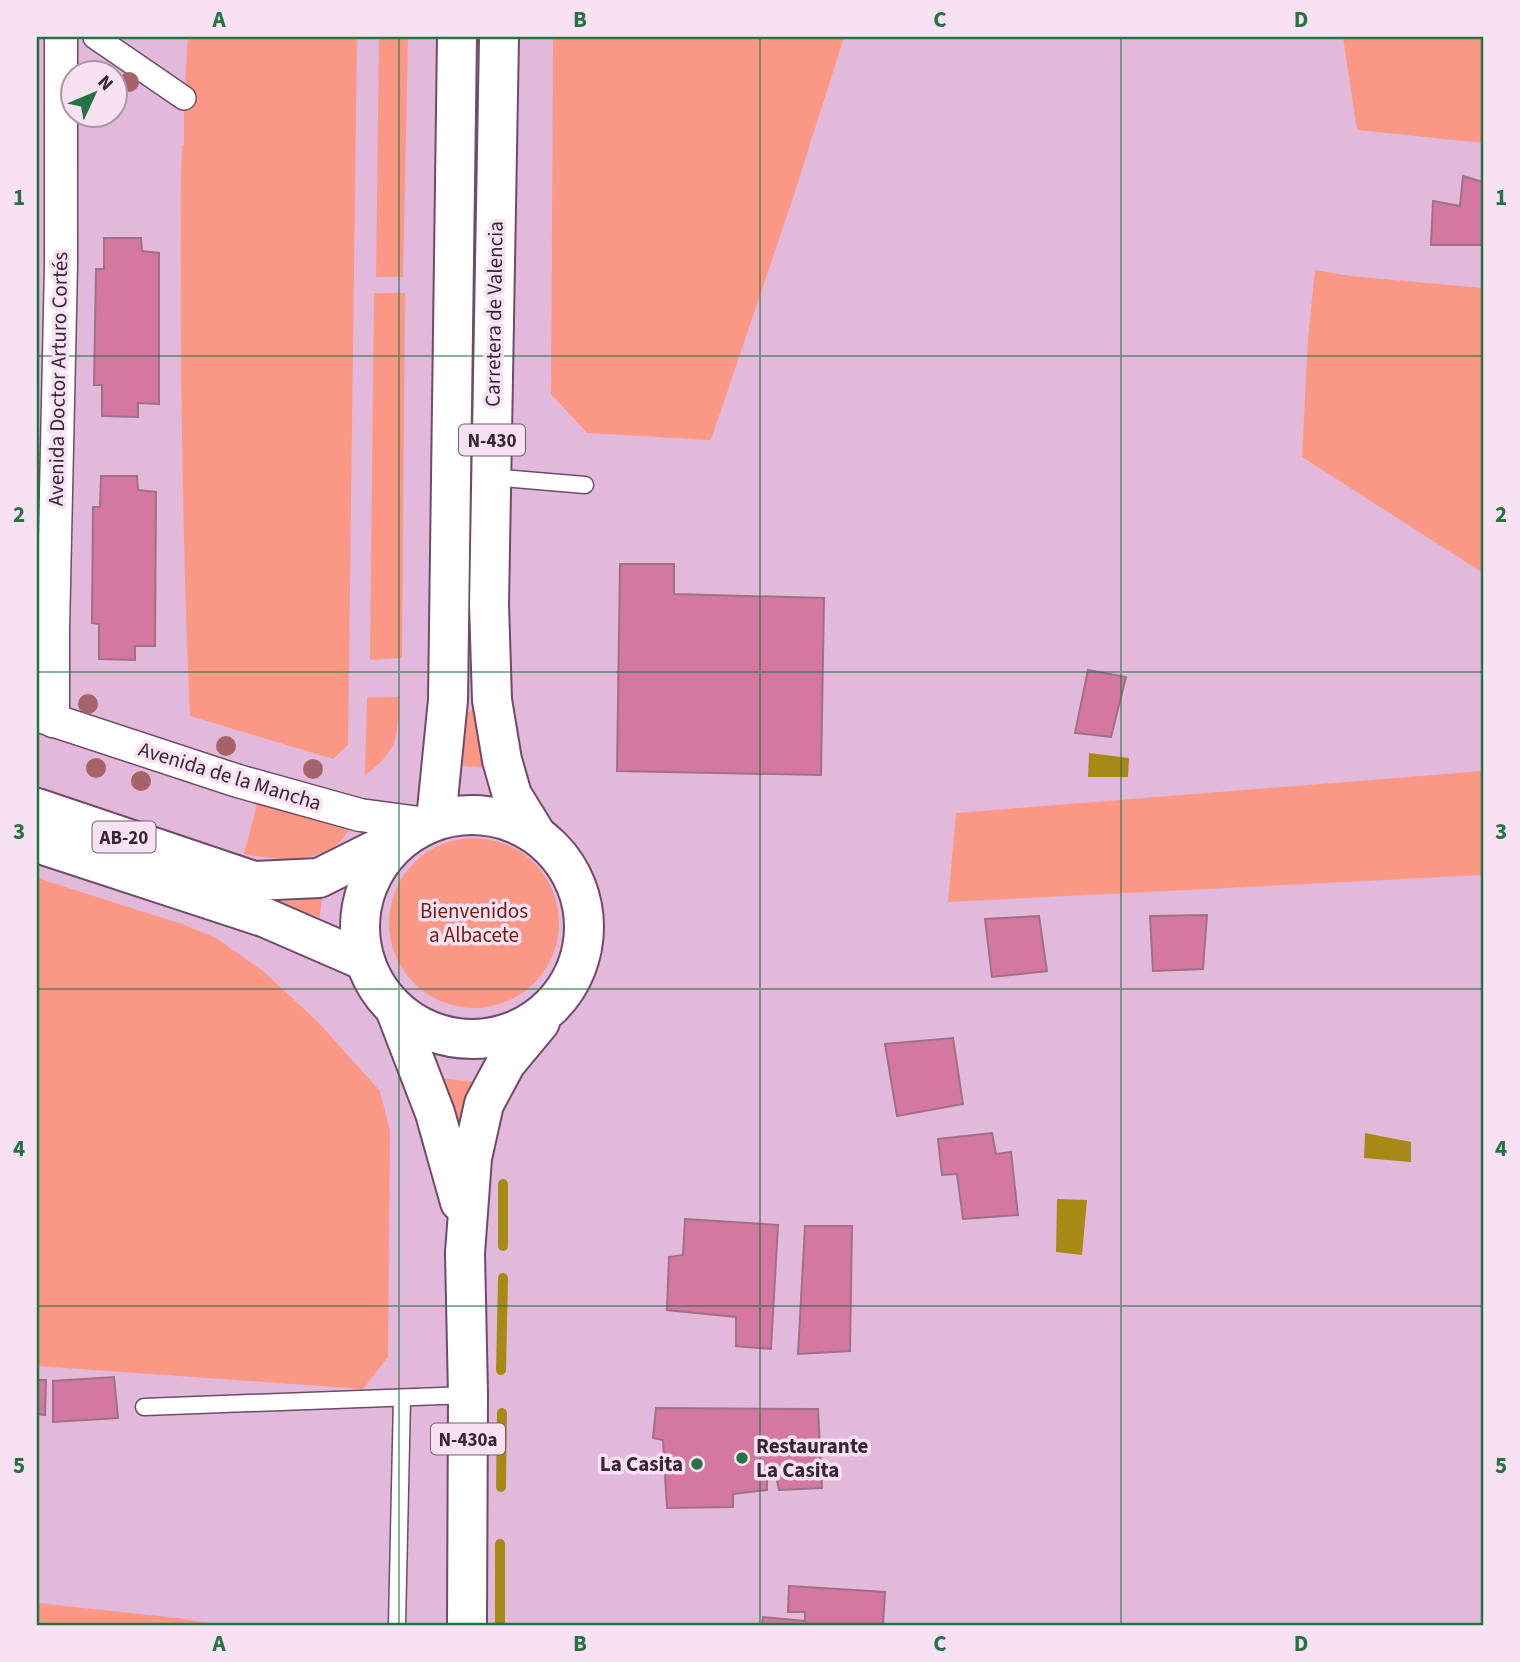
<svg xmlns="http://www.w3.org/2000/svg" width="1520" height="1662" viewBox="0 0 1520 1662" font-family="'Source Sans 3',sans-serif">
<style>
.green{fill:#fb9885}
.water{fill:#a78915}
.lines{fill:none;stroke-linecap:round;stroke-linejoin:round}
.stream{stroke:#a78915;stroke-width:10}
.building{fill:#d478a2;stroke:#a07084;stroke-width:2}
.service-casing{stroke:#6f4b6a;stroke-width:19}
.pedestrian-casing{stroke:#6f4b6a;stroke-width:26}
.minor-casing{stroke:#6f4b6a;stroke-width:35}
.primary-casing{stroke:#6f4b6a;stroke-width:42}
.trunk-casing{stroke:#6f4b6a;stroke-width:42}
.service{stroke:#fff;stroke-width:16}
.pedestrian{stroke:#fff;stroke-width:23}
.minor{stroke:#fff;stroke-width:32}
.primary{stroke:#fff;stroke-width:38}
.trunk{stroke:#fff;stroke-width:38}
.tree{fill:#a56269}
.grid{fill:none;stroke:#267342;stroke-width:2;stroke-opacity:0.55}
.poi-dot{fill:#267342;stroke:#f7e1f3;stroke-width:2.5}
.labels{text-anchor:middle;stroke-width:7;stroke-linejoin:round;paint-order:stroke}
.shield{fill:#f7e1f3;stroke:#705e6d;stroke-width:2}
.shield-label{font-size:19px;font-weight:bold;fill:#362634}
.street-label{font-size:21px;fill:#362634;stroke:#f7e1f3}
.park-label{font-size:21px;fill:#721a0c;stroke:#f7e1f3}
.poi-label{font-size:21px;font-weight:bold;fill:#362634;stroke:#f7e1f3;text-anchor:start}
.neatline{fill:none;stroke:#267342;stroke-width:2.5}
.grid-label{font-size:23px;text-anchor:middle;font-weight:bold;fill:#267342}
</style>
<rect width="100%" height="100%" fill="#e3b9db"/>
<g class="green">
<path d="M188 37H357L348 745 333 759 190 716C182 536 180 356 181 176L182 146H184V98Z"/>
<path d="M379 37H408L403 277H376Z"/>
<path d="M553 37H844L793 198 711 440 587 433 551 394Z"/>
<path d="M1343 37H1483V143L1357 130Z"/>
<path d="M1315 270 1350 276 1483 288V573L1302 457 1308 338Z"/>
<path d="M374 293H405L402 658 370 660Z"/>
<path d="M367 697H399C397 736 400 750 365 775Z"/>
<path d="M474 709 492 768 462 766 458 762 466 731 467 713Z"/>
<path d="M1483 771V875L948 902 956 813Z"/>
<path d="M257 804 350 830C345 835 341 842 335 846 312 864 270 859 244 854Z"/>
<circle cx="474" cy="923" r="85"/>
<path d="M37 878 182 924 216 938 263 971 318 1022 380 1091 390 1131 388 1357 363 1389 37 1366Z"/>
<path d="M322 895 320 917 267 901H294Z"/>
<path d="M438 1078 477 1082 464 1105 458 1127Z"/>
<path d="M37 1603 177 1618 219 1625H37Z"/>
</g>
<g class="water">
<path d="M1089 753 1129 758 1128 777H1088Z"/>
<path d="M1365 1133 1411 1142V1162L1364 1158Z"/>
<path d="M1057 1199 1087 1200 1082 1255 1056 1252Z"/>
</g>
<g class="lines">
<g class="stream">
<path d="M503 1246V1184"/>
<path d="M501 1370 503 1278"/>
<path d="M501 1487 502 1413"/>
<path d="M500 1625V1544"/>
</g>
</g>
<g class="building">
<path d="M1463 176 1483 182V245H1431L1433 201 1460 206Z"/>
<path d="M104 238H141L142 251 159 253V404L138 403V417L102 416V385H94L96 269H104Z"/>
<path d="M101 476H137L138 490 156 492 155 646H135V660L99 659V624L92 623 93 507H100Z"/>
<path d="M620 564H674V594L824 598 821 775 617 771Z"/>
<path d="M1088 670 1126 677 1111 737 1075 733Z"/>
<path d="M1207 915 1203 969 1153 971 1150 916Z"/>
<path d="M1039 916 1047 971 992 977 985 919Z"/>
<path d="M953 1038 963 1104 897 1116 885 1044Z"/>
<path d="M992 1133 996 1154 1011 1152 1018 1215 963 1219 957 1174 942 1175 938 1139Z"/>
<path d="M685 1219 778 1225 771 1349 736 1346V1317L667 1310 669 1257 683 1255Z"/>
<path d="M805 1226H852L850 1351 798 1354Z"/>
<path d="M114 1377 118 1418 53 1422V1381Z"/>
<path d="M37 1380H46L45 1415 37 1414Z"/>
<path d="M656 1408 818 1409 822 1488 779 1490 776 1476 767 1478V1490L733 1494V1507L667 1508 663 1440 653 1438Z"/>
<path d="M789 1586 885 1592 883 1625H762L763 1617 805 1621V1612H788Z"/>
</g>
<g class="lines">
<g class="service-casing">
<g id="service">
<path d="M491 477 585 485"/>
<path d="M144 1407 468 1395"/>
<path d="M397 1625 402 1398"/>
</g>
</g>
<g class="pedestrian-casing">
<path id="pedestrian" d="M95 37 184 98"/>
</g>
<g class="minor-casing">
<g id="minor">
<path d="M37 715 238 781 360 815 427 824"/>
<path d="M53 721V630L61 265V37"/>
</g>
</g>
<g class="primary-casing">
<g id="primary">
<path d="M499 37 489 604 492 700 502 760 512 795 536 834"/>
<path d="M37 808 254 881 319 878 395 840"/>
<circle cx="472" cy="927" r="112"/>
<path d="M436 820 448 700 457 37"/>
<path d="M37 843 266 918 365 961"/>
<path d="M395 1009 435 1113 460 1202"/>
<path d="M465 1253 472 1158 484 1104 506 1063 540 1022"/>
</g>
</g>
<g class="trunk-casing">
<path id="trunk" d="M465 1253 468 1395 467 1625"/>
</g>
<use href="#service" class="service"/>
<use href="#pedestrian" class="pedestrian"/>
<use href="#minor" class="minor"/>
<use href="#primary" class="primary"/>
<use href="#trunk" class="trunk"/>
</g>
<g class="tree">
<circle cx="129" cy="82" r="10"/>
<circle cx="88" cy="704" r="10"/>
<circle cx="226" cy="746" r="10"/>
<circle cx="96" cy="768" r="10"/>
<circle cx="313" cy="769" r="10"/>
<circle cx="141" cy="781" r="10"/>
</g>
<path class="grid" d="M399 37V1625M760 37V1625M1121 37V1625M37 356H1483M37 672H1483M37 989H1483M37 1306H1483"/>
<g class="poi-dot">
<circle cx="742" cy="1458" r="7"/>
<circle cx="697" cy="1464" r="7"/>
</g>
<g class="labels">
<g class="shield">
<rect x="459" y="424.5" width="66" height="31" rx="5"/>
<rect x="92.5" y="821.5" width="63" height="31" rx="5"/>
<rect x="431" y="1423.5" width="74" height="31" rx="5"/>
</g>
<g class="shield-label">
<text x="492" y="447">N-430</text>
<text x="124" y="844">AB-20</text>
<text x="468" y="1446">N-430a</text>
</g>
<g class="street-label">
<text transform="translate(494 314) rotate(-89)" y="7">Carretera de Valencia</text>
<text transform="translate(58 379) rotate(-89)" y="7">Avenida Doctor Arturo Cortés</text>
<text transform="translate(230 776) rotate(17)" y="7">Avenida de la Mancha</text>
</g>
<g class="park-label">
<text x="474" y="918">Bienvenidos<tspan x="474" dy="24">a Albacete</tspan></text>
</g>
<g class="poi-label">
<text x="756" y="1453">Restaurante<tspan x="756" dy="24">La Casita</tspan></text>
<text x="683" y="1471" text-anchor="end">La Casita</text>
</g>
</g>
<rect width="1520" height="1662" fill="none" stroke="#f7e1f3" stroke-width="77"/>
<g transform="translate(94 94) rotate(46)"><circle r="33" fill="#f7e1f3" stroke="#aa96a7" stroke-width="2"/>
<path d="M0-5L12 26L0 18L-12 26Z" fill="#267342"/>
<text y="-10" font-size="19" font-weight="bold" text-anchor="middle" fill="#362634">N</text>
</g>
<rect x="38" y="38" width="1444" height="1586" class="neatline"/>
<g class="grid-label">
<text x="219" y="27">A</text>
<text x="580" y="27">B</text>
<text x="940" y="27">C</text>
<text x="1301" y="27">D</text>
<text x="19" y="205">1</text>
<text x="1501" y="205">1</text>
<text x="19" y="522">2</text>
<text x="1501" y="522">2</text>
<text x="19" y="839">3</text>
<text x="1501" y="839">3</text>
<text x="19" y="1156">4</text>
<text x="1501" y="1156">4</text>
<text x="19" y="1473">5</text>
<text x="1501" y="1473">5</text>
<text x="219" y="1651">A</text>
<text x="580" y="1651">B</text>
<text x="940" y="1651">C</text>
<text x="1301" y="1651">D</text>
</g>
</svg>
